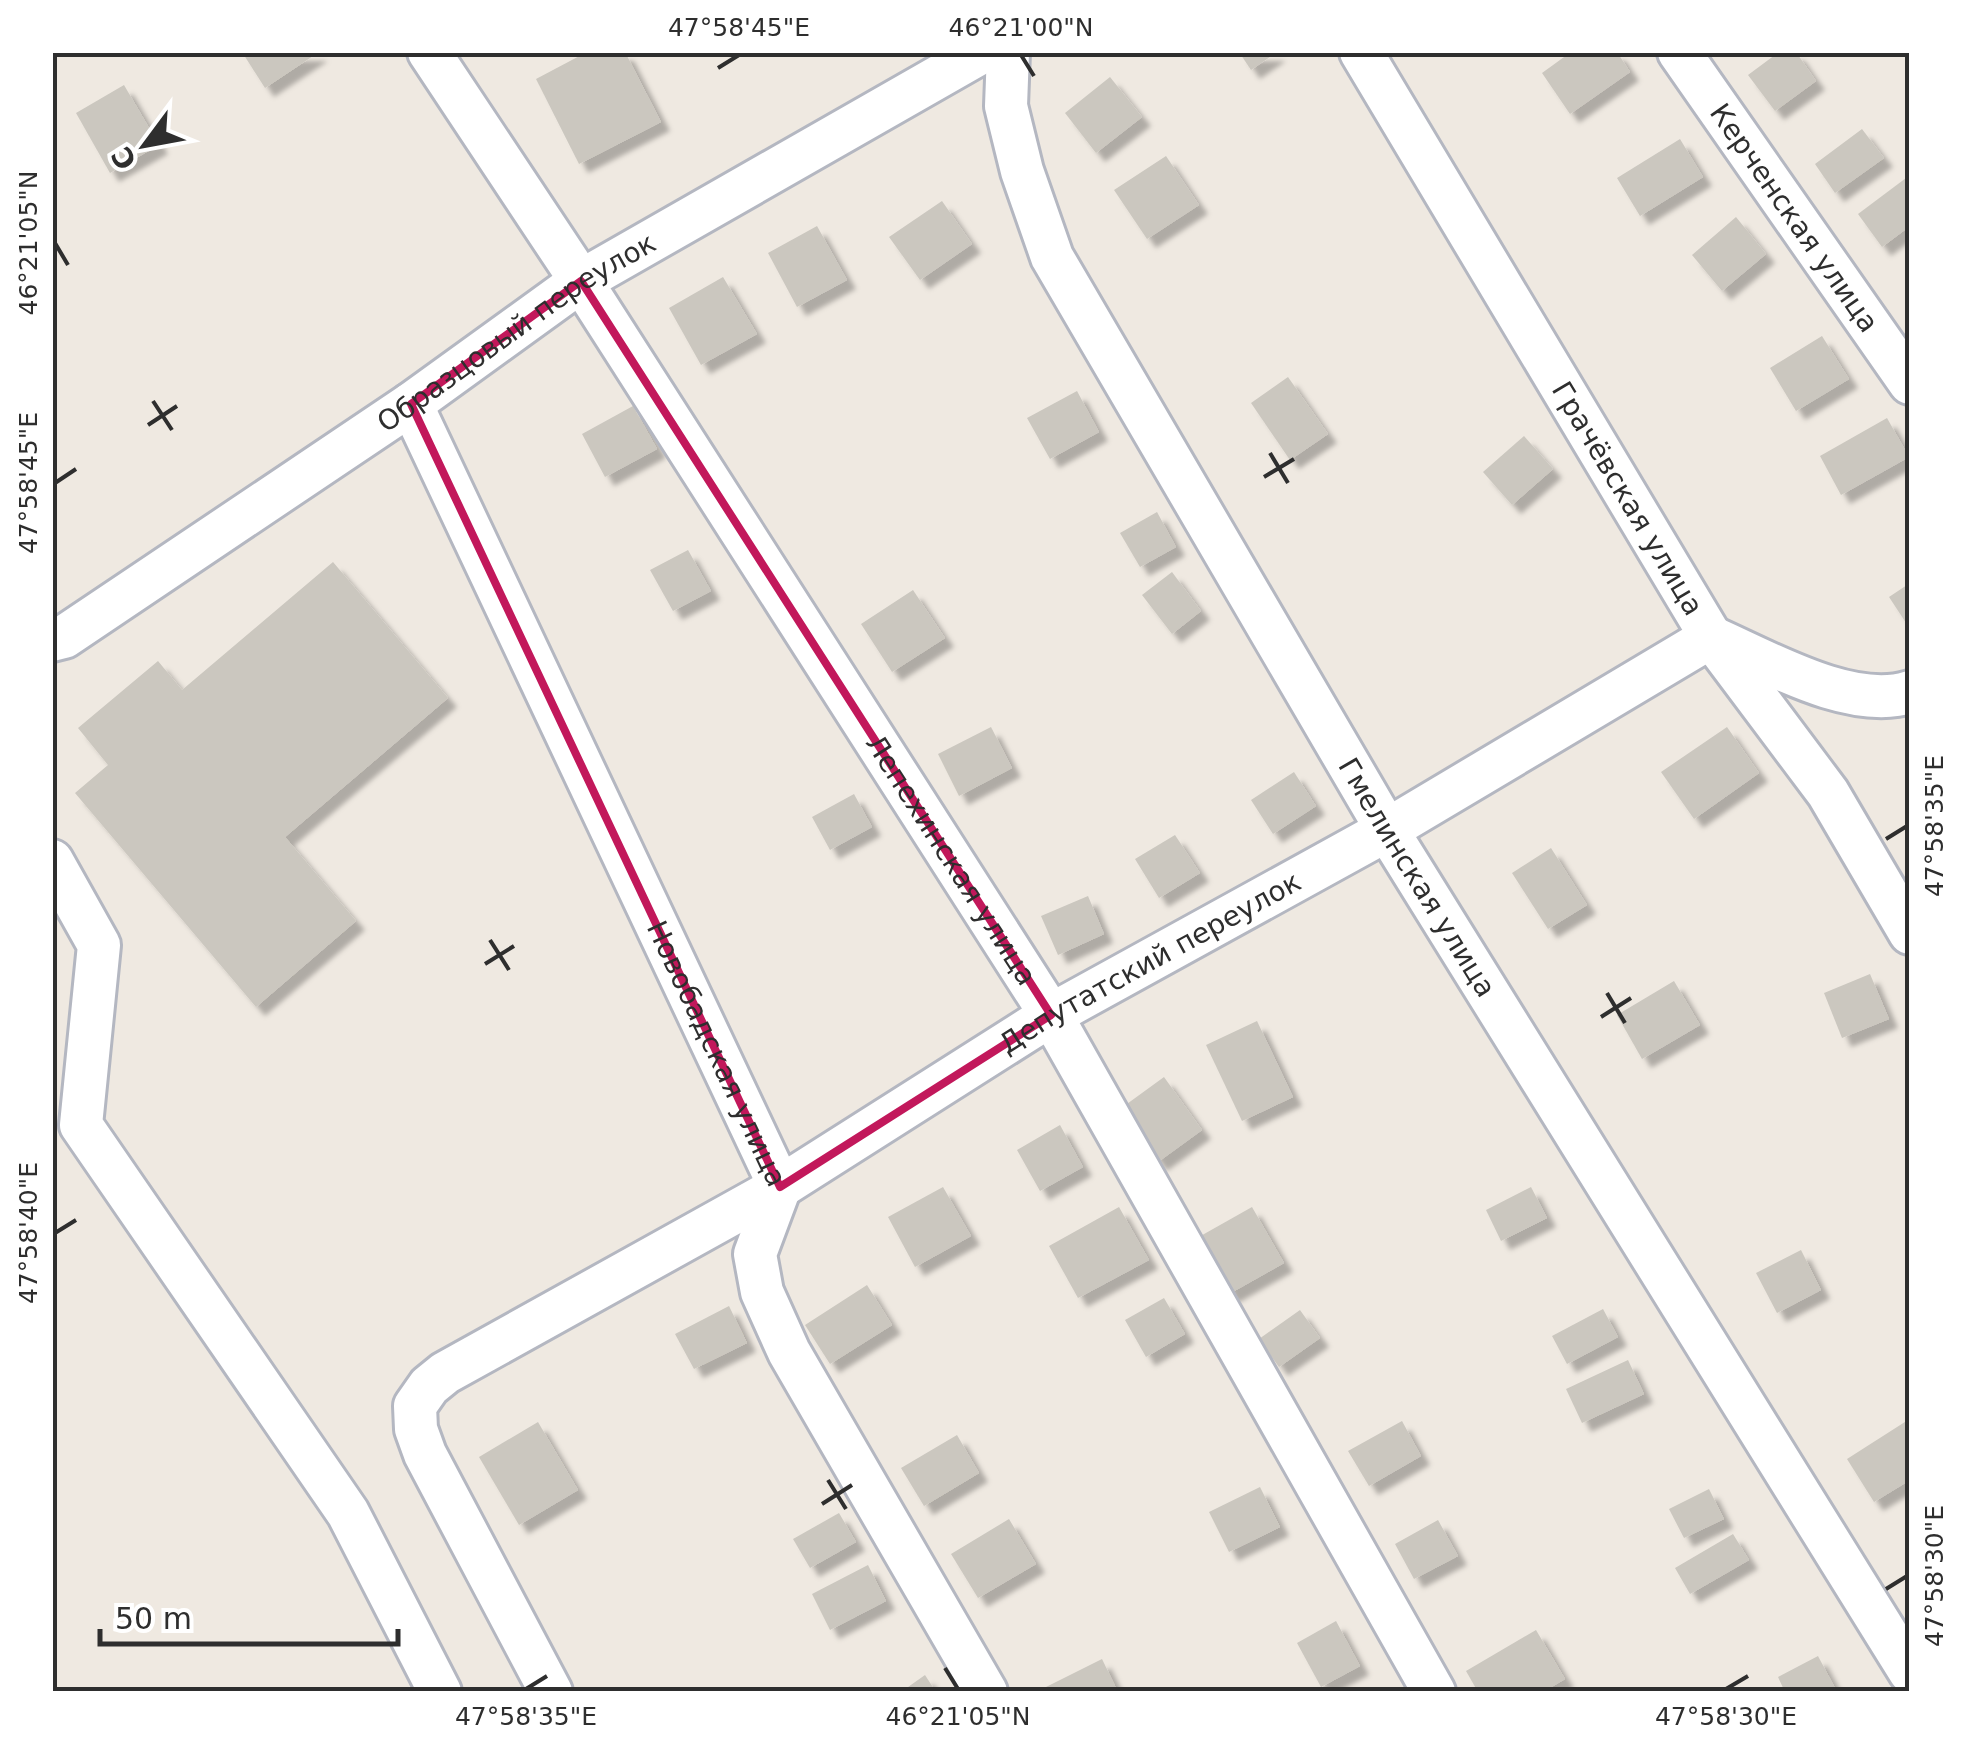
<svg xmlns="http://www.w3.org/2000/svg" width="1962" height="1744" viewBox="0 0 1962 1744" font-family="'DejaVu Sans',sans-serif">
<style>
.building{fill:#cbc7bf;filter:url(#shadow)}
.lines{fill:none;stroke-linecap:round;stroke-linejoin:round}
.street-casing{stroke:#b4b7c1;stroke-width:48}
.street{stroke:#fff;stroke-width:42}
.marked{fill:none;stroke:#c2185b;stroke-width:8;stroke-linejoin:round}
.ticks{fill:none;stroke:#2e2e2e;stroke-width:4}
.labels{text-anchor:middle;stroke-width:8;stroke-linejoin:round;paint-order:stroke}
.street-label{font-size:28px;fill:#2e2e2e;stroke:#fff}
.neatline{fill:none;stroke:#2e2e2e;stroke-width:4}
.ticks-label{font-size:25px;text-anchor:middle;fill:#2e2e2e}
</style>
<defs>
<filter id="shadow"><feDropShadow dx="9" dy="9" stdDeviation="2.5" flood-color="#0004"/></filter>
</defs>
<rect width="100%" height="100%" fill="#efe9e1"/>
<g class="building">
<path d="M242 52H319L265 88Z"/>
<path d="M587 52H625L661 122 579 164 536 79Z"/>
<path d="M1239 52H1277L1251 70Z"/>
<path d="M1571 52H1617L1630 72 1570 114 1542 73Z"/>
<path d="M1779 52H1796L1816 81 1775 111 1748 75Z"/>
<path d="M1110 77 1142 117 1096 153 1065 113Z"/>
<path d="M124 85 159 145 110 173 76 113Z"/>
<path d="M1862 129 1884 158 1835 193 1815 164Z"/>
<path d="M1680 139 1703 177 1640 216 1617 178Z"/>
<path d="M1166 156 1199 205 1147 239 1114 190Z"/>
<path d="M1910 175V226L1882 247 1858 214Z"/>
<path d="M942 201 972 244 920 280 889 237Z"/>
<path d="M1736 217 1766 254 1722 291 1692 255Z"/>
<path d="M817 226 847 280 797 307 768 253Z"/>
<path d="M723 277 757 334 701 365 669 308Z"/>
<path d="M1822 336 1849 379 1796 411 1770 368Z"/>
<path d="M1288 377 1328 434 1290 460 1251 403Z"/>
<path d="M1077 391 1099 432 1050 459 1027 418Z"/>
<path d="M633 406 657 449 605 477 582 434Z"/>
<path d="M1887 418 1909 457 1841 495 1820 456Z"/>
<path d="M1524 436 1553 469 1512 505 1483 472Z"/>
<path d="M1157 512 1176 547 1140 567 1120 533Z"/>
<path d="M688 550 711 591 673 611 650 570Z"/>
<path d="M333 562 448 698 285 837 356 921 256 1007 75 793 108 765 78 728 158 661 182 690Z"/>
<path d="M1172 572 1201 611 1172 634 1142 595Z"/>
<path d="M1910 583V629L1889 597Z"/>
<path d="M913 590 945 638 892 672 861 624Z"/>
<path d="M991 727 1012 768 959 796 938 754Z"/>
<path d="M1727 727 1759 773 1694 819 1661 772Z"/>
<path d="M1294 772 1316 806 1273 834 1251 800Z"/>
<path d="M854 794 872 827 830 850 812 817Z"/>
<path d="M1175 835 1200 873 1159 898 1135 859Z"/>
<path d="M1551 848 1587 905 1548 929 1512 873Z"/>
<path d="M1088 896 1104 934 1058 955 1041 916Z"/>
<path d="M1870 974 1889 1019 1842 1038 1824 993Z"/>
<path d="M1674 981 1700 1025 1642 1059 1617 1015Z"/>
<path d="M1257 1021 1293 1097 1242 1121 1206 1045Z"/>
<path d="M1164 1077 1202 1130 1158 1162 1120 1109Z"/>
<path d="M1060 1125 1083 1167 1040 1191 1017 1150Z"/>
<path d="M943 1187 971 1236 915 1267 888 1217Z"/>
<path d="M1531 1187 1547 1218 1501 1241 1486 1210Z"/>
<path d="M1119 1207 1149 1260 1078 1298 1049 1246Z"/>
<path d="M1252 1207 1284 1263 1229 1294 1197 1238Z"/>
<path d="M1801 1250 1821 1290 1777 1313 1756 1273Z"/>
<path d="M867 1285 892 1325 830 1364 805 1325Z"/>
<path d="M1164 1298 1185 1334 1146 1357 1125 1320Z"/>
<path d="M729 1306 747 1343 694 1369 675 1334Z"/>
<path d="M1603 1309 1618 1337 1567 1364 1552 1336Z"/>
<path d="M1300 1310 1320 1338 1279 1367 1259 1339Z"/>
<path d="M1628 1360 1644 1394 1582 1423 1566 1389Z"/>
<path d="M1908 1420 1910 1480 1874 1502 1847 1459Z"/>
<path d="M1402 1421 1421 1456 1369 1486 1348 1451Z"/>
<path d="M538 1422 578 1490 519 1525 479 1457Z"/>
<path d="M957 1435 979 1473 924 1506 901 1468Z"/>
<path d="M1260 1487 1280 1527 1229 1552 1209 1512Z"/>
<path d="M1709 1489 1724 1519 1684 1538 1669 1509Z"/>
<path d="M839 1513 856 1542 810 1568 793 1539Z"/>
<path d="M1009 1519 1036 1564 978 1598 951 1554Z"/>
<path d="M1438 1520 1458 1556 1414 1579 1395 1544Z"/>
<path d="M1733 1534 1749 1560 1690 1594 1675 1568Z"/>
<path d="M868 1565 886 1601 830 1630 812 1594Z"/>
<path d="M1336 1621 1360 1666 1321 1687 1297 1643Z"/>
<path d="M1536 1630 1565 1679 1543 1692H1478L1466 1671Z"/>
<path d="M1818 1656 1836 1690 1785 1692 1778 1677Z"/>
<path d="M1102 1659 1118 1692H1036Z"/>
<path d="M925 1675 936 1692H901Z"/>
</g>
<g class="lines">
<g class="street-casing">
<g id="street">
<path id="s1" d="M429 52 581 281 1051 1015 1434 1692"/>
<path id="s2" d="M1008 52 1006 106 1022 171 1052 257 1387 830 1910 1672"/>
<path id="s3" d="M1361 52 1711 637 1828 793 1910 933"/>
<path id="s4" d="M1679 52 1910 383"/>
<path id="s5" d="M411 404 780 1187 755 1254 762 1292 789 1352 986 1692"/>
<path id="s6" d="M52 640 64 637 411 404 581 281 982 52"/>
<path d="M52 861 99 945 81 1125 348 1513 440 1692"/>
<path id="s7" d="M551 1692 425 1454 416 1429 415 1406 429 1386 445 1373 780 1187 1051 1015 1387 830 1711 637C1766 661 1851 711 1910 692"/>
</g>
</g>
<use href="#street" class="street"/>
</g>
<path class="marked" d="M581 281 1051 1015 780 1187 411 404Z"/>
<path class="ticks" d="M1021 55 1034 76M718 68 739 55M55 243 68 265M153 401 172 430M148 425 177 406M1270 453 1288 483M1264 477 1294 459M55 483 76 469M1886 839 1907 826M490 940 509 970M485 964 514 946M1607 993 1625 1023M1601 1017 1631 998M55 1233 76 1220M828 1480 846 1509M822 1504 852 1485M1886 1589 1907 1576M945 1668 958 1689M526 1689 547 1676M1726 1689 1748 1676"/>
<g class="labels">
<g class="street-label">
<text dy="10" stroke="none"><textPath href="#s4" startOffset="202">Керченская улица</textPath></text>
<text dy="10" stroke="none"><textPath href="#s6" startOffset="558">Образцовый переулок</textPath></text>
<text dy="10" stroke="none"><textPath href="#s3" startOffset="520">Грачёвская улица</textPath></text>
<text dy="10" stroke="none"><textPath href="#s1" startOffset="962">Лепехинская улица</textPath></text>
<text dy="10" stroke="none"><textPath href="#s2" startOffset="932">Гмелинская улица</textPath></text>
<text dy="10" stroke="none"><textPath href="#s7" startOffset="1180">Депутатский переулок</textPath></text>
<text dy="10" stroke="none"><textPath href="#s5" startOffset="718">Новобадская улица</textPath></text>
</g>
</g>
<rect width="1962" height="1744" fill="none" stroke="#ffffff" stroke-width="110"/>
<g transform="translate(145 145) rotate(238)" stroke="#ffffff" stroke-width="8" paint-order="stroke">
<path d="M0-8L18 38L0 25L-18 38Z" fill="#2e2e2e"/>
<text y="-15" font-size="28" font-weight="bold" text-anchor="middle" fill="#2e2e2e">С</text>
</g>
<path d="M100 1629v15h298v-15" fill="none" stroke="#2e2e2e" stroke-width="5"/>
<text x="115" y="1629" font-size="30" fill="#2e2e2e" stroke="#ffffff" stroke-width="8" paint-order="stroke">50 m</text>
<rect x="55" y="55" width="1852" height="1634" class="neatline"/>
<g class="ticks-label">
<text x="739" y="36">47°58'45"E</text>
<text x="1021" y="36">46°21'00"N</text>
<text transform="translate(28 243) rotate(-90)" y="9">46°21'05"N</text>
<text transform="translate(28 483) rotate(-90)" y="9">47°58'45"E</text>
<text transform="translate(1934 826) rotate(-90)" y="9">47°58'35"E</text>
<text transform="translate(28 1233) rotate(-90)" y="9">47°58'40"E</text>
<text transform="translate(1934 1576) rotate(-90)" y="9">47°58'30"E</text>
<text x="526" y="1725">47°58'35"E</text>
<text x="958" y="1725">46°21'05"N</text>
<text x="1726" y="1725">47°58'30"E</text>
</g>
</svg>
